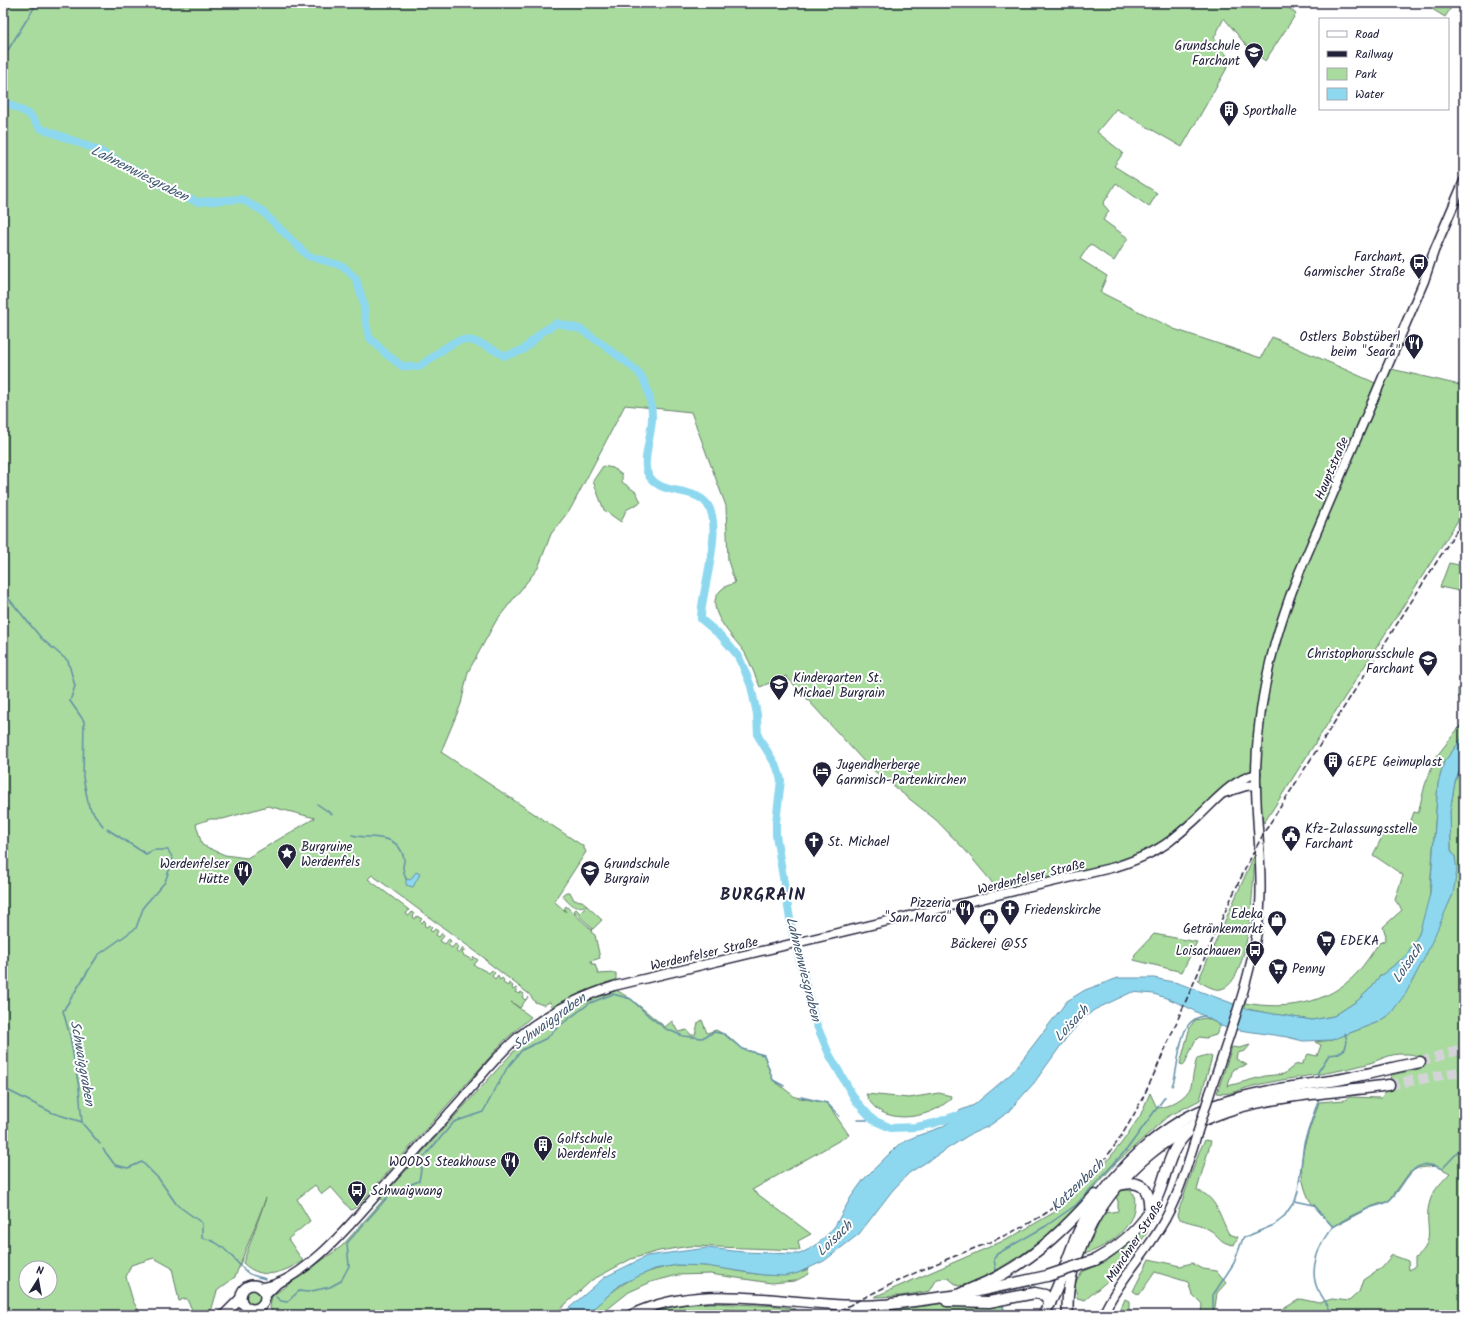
<svg xmlns="http://www.w3.org/2000/svg" width="1467" height="1318" viewBox="0 0 1467 1318" font-family="Kalam,sans-serif">
<style>
.green{fill:#a8db9d;stroke:#657e6c;fill-rule:evenodd}
.water{fill:#8ed8ef;stroke:#638fa7}
.lines{fill:none;stroke-linecap:round;stroke-linejoin:round}
.stream{stroke:#638fa7;stroke-width:1.5}
.river{stroke:#8ed8ef;stroke-width:8}
.highway-tunnel{stroke:#d3d3d8;stroke-width:10;stroke-dasharray:10 5;stroke-linecap:butt}
.secondary-casing{stroke:#22223b;stroke-width:11}
.primary-casing{stroke:#22223b;stroke-width:12}
.highway-casing{stroke:#22223b;stroke-width:13}
.secondary{stroke:#fff;stroke-width:8}
.primary{stroke:#fff;stroke-width:9}
.highway{stroke:#fff;stroke-width:10}
.rail{stroke:#22223b;stroke-width:1.5;stroke-dasharray:6 3;stroke-linecap:butt}
.secondary-bridge-casing{stroke:#22223b;stroke-width:11;stroke-linecap:butt}
.highway-bridge-casing{stroke:#22223b;stroke-width:13;stroke-linecap:butt}
.secondary-bridge{stroke:#fff;stroke-width:8}
.highway-bridge{stroke:#fff;stroke-width:10}
.labels{text-anchor:middle;stroke-width:4;stroke-linejoin:round;paint-order:stroke}
.poi-label{font-size:13px;fill:#22223b;stroke:#fff;text-anchor:start}
.street-label{font-size:13px;fill:#22223b;stroke:#fff}
.water-label{font-size:14px;font-style:italic;fill:#425971;stroke:#fff}
.district-label{font-size:17px;font-weight:bold;letter-spacing:1px;fill:#22223b;stroke:#fff}
</style>
<rect width="100%" height="100%" fill="#fff"/>
<filter id="ink" filterUnits="userSpaceOnUse"><feTurbulence type="fractalNoise" baseFrequency=".025" numOctaves="2"/><feDisplacementMap in="SourceGraphic" scale="8" xChannelSelector="R" yChannelSelector="G"/><feConvolveMatrix kernelMatrix="1 2 1 2 8 2 1 2 1" color-interpolation-filters="sRGB"/></filter>
<g filter="url(#ink)">
<g class="green">
<path d="M3 3H1283L1296 14 1265 61 1245 44 1224 18 1214 38 1231 61 1182 147 1116 109 1097 132 1123 153 1114 166 1157 193 1149 207 1116 183 1103 204 1109 211 1103 220 1128 238 1114 261 1090 244 1080 259 1107 276 1100 292 1174 329 1261 358 1272 337 1380 385 1387 368 1464 386V511L1264 823 1261 811 1259 771C1228 773 1207 806 1184 825 1168 838 1152 850 1133 858 1094 874 1044 881 1003 890L996 889 991 881 965 850 936 820 868 766 786 676 760 687C755 676 751 664 745 653 735 638 701 608 721 590 724 586 730 585 735 583L728 561 726 506 691 412 625 405 571 508 551 534 538 568 496 621 468 672 461 704 441 752 583 846 586 852 554 901 566 912 564 909 566 906 592 930 591 932 595 935 600 958 591 961 592 964H595L598 974 616 973V980L605 983 631 999 665 1027 672 1021 678 1032 687 1030 691 1035H695L698 1023 702 1020 707 1033 716 1030 729 1037 742 1049 764 1055 773 1080 795 1097 827 1103 849 1135 752 1190 811 1234 798 1241 800 1250 690 1246 659 1251 631 1259 592 1280 556 1313 553 1310 544 1315H273L270 1307 272 1296 342 1246 383 1200 380 1199 514 1051 539 1027 557 1015 550 1002 543 1005 535 1002 529 994 485 960H487L372 875 368 879 409 910 406 914 409 916 412 912 414 914 413 917 415 919 417 916 422 919 420 921 422 923 424 920 426 923 424 925 426 927 430 925 432 927 430 930 432 932 435 929 438 931 436 935 439 937 442 933 444 936 440 941 445 944 449 939 451 941 448 945 452 948 455 944 459 947 456 951 459 954 463 948 465 951 462 952 463 955 472 960 474 957 478 960 474 965 489 973 492 970 495 973 492 976 495 979 498 975 499 979 500 980 502 978 504 980 503 983 508 986 509 983 513 986 512 988 513 990 516 988 517 989 515 992 519 994 521 992 524 994 522 997 525 1000 528 997 520 1008 511 1002 531 1017 505 1040 357 1207 351 1210 331 1187 322 1194 315 1185 297 1199 310 1221 288 1239 303 1261C283 1272 263 1282 243 1263L266 1198 235 1277 217 1291 210 1315H195L186 1298 179 1301 172 1268 154 1258 131 1265 126 1277 133 1301 141 1315H3ZM268 806 315 818 247 858 225 855 202 845 196 824 210 819H223ZM26 1268H50V1292H26Z"/>
<path d="M1432 3H1454L1445 17 1432 9 1434 5Z"/>
<path d="M603 466 613 468 622 475V482L636 492 641 502 626 510 621 522 604 510 593 481Z"/>
<path d="M1449 563 1464 566V592L1440 587Z"/>
<path d="M1461 686 1464 687V700L1458 696V689Z"/>
<path d="M1464 721V736L1444 762 1438 784 1429 903 1419 934 1406 956 1379 977 1369 990 1357 1001 1334 1016 1312 1020 1272 1014 1242 1008 1245 1003C1286 1010 1327 1005 1357 973 1365 964 1372 953 1379 943L1384 941 1386 936 1383 927 1402 910 1395 900 1403 875 1373 855 1383 835C1396 835 1399 827 1409 826L1414 812 1418 813 1425 785 1436 757Z"/>
<path d="M1464 760V1315H1273L1300 1299 1319 1303 1332 1299 1349 1301 1359 1292 1363 1280 1382 1267 1392 1255 1408 1261 1409 1270 1415 1267V1258C1439 1240 1422 1225 1430 1201 1433 1190 1443 1181 1450 1173L1436 1166 1418 1168 1409 1173 1389 1201 1373 1206 1333 1227C1327 1220 1312 1205 1309 1199 1292 1163 1308 1136 1319 1102L1345 1100 1349 1097 1381 1098 1386 1091 1392 1089 1390 1080 1391 1075 1419 1069 1424 1064C1419 1055 1414 1054 1404 1054 1389 1053 1377 1062 1363 1065 1327 1075 1289 1077 1253 1086 1241 1089 1229 1096 1217 1093L1232 1047 1239 1048 1250 1045 1245 1051 1237 1053 1236 1059 1247 1065 1233 1069 1228 1086 1265 1076 1284 1074 1295 1065 1302 1064 1308 1054 1317 1056 1321 1045 1315 1042 1332 1040 1378 1022 1391 1013 1412 982 1453 894 1455 857 1451 850 1450 811 1455 782Z"/>
<path d="M1255 854C1253 880 1251 983 1221 989 1214 991 1204 984 1198 981Z"/>
<path d="M566 892H570L574 900 582 901 587 905C574 910 570 905 562 895Z"/>
<path d="M587 906 602 920 593 929 574 911 576 909 580 913Z"/>
<path d="M1154 934 1197 942 1182 972 1134 960 1135 954Z"/>
<path d="M1206 1018 1221 1025 1216 1035 1206 1038 1199 1037 1195 1041 1184 1065 1180 1064 1190 1027 1195 1020Z"/>
<path d="M1207 1055 1212 1057 1200 1100 1167 1117 1116 1163 1065 1221 1046 1237 1021 1255 976 1283 958 1286 948 1278 937 1279 930 1291 901 1296 874 1297 1010 1238 1060 1209 1104 1165 1123 1141 1140 1116 1150 1093 1157 1108C1169 1107 1187 1098 1191 1086 1193 1077 1194 1067 1197 1058Z"/>
<path d="M939 1093 951 1096 950 1100C945 1103 940 1108 934 1110 911 1121 876 1121 866 1094L909 1098Z"/>
<path d="M1205 1140 1211 1141 1197 1190C1218 1198 1219 1216 1229 1234L1238 1237 1234 1245C1218 1243 1220 1235 1208 1229 1199 1223 1188 1223 1178 1218L1177 1215 1199 1152Z"/>
<path d="M1123 1190H1129L1134 1194C1140 1224 1110 1247 1084 1254 1089 1242 1099 1227 1101 1217L1105 1213 1118 1211V1201L1115 1195Z"/>
<path d="M1148 1227 1147 1233 1117 1273 1085 1300 1077 1298 1075 1283 1082 1272 1107 1261Z"/>
<path d="M1149 1259 1180 1266 1192 1263 1203 1269 1216 1271 1226 1283 1217 1293 1214 1315H1201L1202 1304 1192 1294 1188 1282 1155 1272 1139 1295 1133 1291Z"/>
<path d="M677 1265C687 1266 698 1265 708 1266 740 1270 777 1283 808 1269L809 1274 795 1281 771 1283 710 1274 678 1275 651 1282 629 1292 600 1315H586C617 1286 634 1272 677 1265Z"/>
<path d="M992 1285 1007 1315H849L855 1312 926 1306 955 1300Z"/>
<circle cx="253" cy="1297" r="9"/>
<path d="M1125 1299 1129 1301V1309L1136 1315H1118Z"/>
<path d="M711 1303 779 1306 796 1309C774 1318 746 1310 721 1309 695 1308 670 1315 644 1315L677 1305Z"/>
</g>
<g class="water">
<path d="M1464 736V760L1455 782 1450 811 1451 850 1455 857 1457 870 1453 894 1426 955 1406 993 1391 1013 1378 1022 1332 1040 1303 1041 1287 1037 1226 1028 1187 1007 1169 999 1154 994 1132 992 1094 1010 1083 1019 1067 1037 1034 1083 1007 1113 989 1126 969 1135 909 1173 892 1191 859 1234 824 1261 798 1273 785 1276 763 1275 706 1266 677 1265 655 1269 621 1284 586 1315H561L605 1277 647 1256 707 1248 743 1252 793 1254H800L815 1246 829 1233 835 1226 851 1197 864 1179 898 1145 914 1137 942 1127 952 1120 959 1111 974 1105 1012 1073 1067 1001 1085 990 1118 978H1154L1178 983 1250 1010 1312 1020 1334 1016 1357 1001 1369 990 1379 977 1406 956 1419 934 1430 894 1438 784 1444 762Z"/>
<path d="M416 872 420 874 413 887 406 885V879L410 880Z"/>
</g>
<g class="lines">
<g class="stream">
<path d="M3 58 37 3"/>
<path d="M3 595 9 599 42 639 68 661 75 686 70 701 84 721 83 777 89 807 103 826"/>
<path d="M317 804 332 814"/>
<path d="M352 835C371 840 397 831 404 858 405 861 403 864 403 867 403 871 405 875 406 879"/>
<path d="M1318 1080V1072L1329 1055 1337 1054 1345 1049 1347 1041 1345 1033"/>
<path d="M1172 1086C1181 1066 1175 1018 1205 1016"/>
<path d="M3 1088 53 1113 82 1122"/>
<path d="M801 1097 827 1103 839 1116"/>
<path d="M1319 1098 1304 1143 1298 1191 1295 1201 1314 1205 1333 1227C1345 1219 1358 1212 1372 1207 1377 1205 1382 1205 1387 1202 1406 1190 1408 1152 1442 1169L1458 1152 1461 1145 1464 1144"/>
<path d="M857 1120H873"/>
<path d="M100 1144 82 1123 79 1088 70 1036 63 1011 98 955 136 928 144 906 165 882 173 859 168 850H154L146 854 107 829"/>
<path d="M103 1149 115 1165 128 1168 142 1162 159 1179 177 1205 202 1223V1238C224 1241 232 1260 248 1273 252 1276 260 1277 265 1279"/>
<path d="M996 1271 994 1259 997 1254 1046 1226 1076 1205 1127 1149 1165 1097"/>
<path d="M276 1297 281 1301 287 1302 299 1291 307 1292 330 1287 341 1281 349 1266 347 1243 392 1192 419 1181 423 1158 454 1122 483 1112 507 1068 522 1050 547 1038 559 1026 590 1003 613 994 631 999 650 1017 666 1029 683 1036 702 1038 714 1032 724 1034 742 1049 764 1055 773 1080 784 1086"/>
<path d="M1003 1306 1005 1315"/>
<path d="M1213 1315V1295L1234 1263 1243 1238 1274 1225 1283 1218 1294 1202"/>
<path d="M1332 1315C1329 1306 1323 1298 1318 1290 1308 1270 1319 1242 1333 1227"/>
</g>
<path class="river" d="M3 101 29 114 40 128 98 150 175 193 198 202 241 199 261 210 308 256 343 266 356 279 363 301 366 324 369 337 386 354 402 366 419 367C430 360 449 342 461 340 474 338 494 350 505 356L523 350 542 332 557 323C564 325 573 327 580 329 586 332 634 367 639 373 647 383 652 403 652 416 653 431 642 460 647 472 657 495 685 487 702 499 729 517 700 592 701 619L721 636 739 657 751 686 757 714 758 736 777 767 781 780 776 822V835L792 931 815 1021 829 1054 856 1101 873 1120 891 1128 916 1127 935 1123 955 1116H965"/>
<g class="highway-tunnel">
<path d="M1420 1062 1464 1048"/>
<path d="M1389 1085 1464 1071"/>
</g>
<g class="secondary-casing">
<g id="secondary">
<path d="M1224 793 1246 786 1256 785"/>
<path d="M1210 1093C1229 1035 1256 966 1260 906 1263 862 1255 817 1256 773 1257 704 1273 637 1299 573L1424 281 1434 251 1464 181"/>
<path d="M259 1287C302 1287 359 1214 386 1184 411 1156 436 1128 461 1100 479 1078 497 1056 518 1037 547 1013 579 997 614 986L1115 867C1134 861 1154 853 1170 841 1180 833 1191 824 1200 815 1218 798 1231 781 1256 774"/>
<path d="M265 1296 278 1283"/>
<path d="M1103 1315C1117 1283 1142 1258 1160 1228 1178 1199 1187 1166 1197 1134"/>
</g>
</g>
<g class="primary-casing">
<g id="primary">
<circle cx="253" cy="1297" r="12"/>
<path d="M224 1315 241 1298"/>
<path d="M631 1315C699 1282 776 1303 848 1305 862 1306 877 1305 891 1304"/>
</g>
</g>
<g class="highway-casing">
<g id="highway">
<path d="M1119 1185C1142 1179 1151 1189 1149 1212"/>
<path d="M1095 1260C1124 1244 1149 1222 1160 1190 1168 1168 1170 1149 1188 1132"/>
<path d="M956 1296C971 1288 987 1283 1001 1275 1038 1255 1067 1226 1095 1195"/>
<path d="M947 1301 989 1302 1035 1293 1045 1295 1050 1304"/>
<path d="M891 1304 960 1295 1047 1276"/>
<path d="M1043 1315C1064 1283 1068 1245 1089 1213 1119 1167 1162 1123 1216 1105 1253 1092 1292 1087 1331 1081 1361 1076 1390 1068 1420 1062"/>
<path d="M1068 1315C1065 1283 1077 1253 1091 1225 1121 1169 1175 1126 1236 1108 1285 1094 1339 1092 1389 1085"/>
</g>
</g>
<use href="#secondary" class="secondary"/>
<use href="#primary" class="primary"/>
<use href="#highway" class="highway"/>
<path class="rail" d="M831 1315C865 1297 898 1280 933 1265 971 1249 1011 1236 1046 1213 1121 1164 1147 1090 1181 1012 1208 951 1233 889 1265 831L1464 519"/>
<g class="secondary-bridge-casing">
<path id="secondary-bridge" d="M1197 1134 1210 1093"/>
</g>
<g class="highway-bridge-casing">
<path id="highway-bridge" d="M1047 1276 1095 1260"/>
</g>
<use href="#secondary-bridge" class="secondary-bridge"/>
<use href="#highway-bridge" class="highway-bridge"/>
</g>
</g>
<defs>
<g id="school-pin" transform="scale(1)"><path d="M0 17L-7.5 6A9.5 9.5 0 1 1 7.5 6Z" fill="#22223b" stroke="#fff"/><path d="M0-5L7-2L0 1L-7-2ZM-4 1L0 2.5L4 1V4Q0 6-4 4Z" fill="#fff"/></g>
<g id="building-pin" transform="scale(1)"><path d="M0 17L-7.5 6A9.5 9.5 0 1 1 7.5 6Z" fill="#22223b" stroke="#fff"/><path d="M-4-6H4V6H1V3H-1V6H-4ZM-2.5-4.3h1.7v1.8h-1.7ZM.8-4.3h1.7v1.8H.8ZM-2.5-1h1.7V.8h-1.7ZM.8-1h1.7V.8H.8Z" fill="#fff"/></g>
<g id="bus-pin" transform="scale(1)"><path d="M0 17L-7.5 6A9.5 9.5 0 1 1 7.5 6Z" fill="#22223b" stroke="#fff"/><path d="M-5-6H5V4H4V6H2V4H-2V6H-4V4H-5ZM-3.5-4V0h7V-4ZM-3.5 1.2v1.5H-2V1.2ZM2 1.2v1.5H3.5V1.2Z" fill="#fff"/></g>
<g id="restaurant-pin" transform="scale(1)"><path d="M0 17L-7.5 6A9.5 9.5 0 1 1 7.5 6Z" fill="#22223b" stroke="#fff"/><path d="M-5-6h1v4h1v-4h1v4h1v-4h1v5L-1.5 .5V6h-2V.5L-5-1ZM5-6V6H3V1.5H1.5Q1.5-4 5-6Z" fill="#fff"/></g>
<g id="hotel-pin" transform="scale(1)"><path d="M0 17L-7.5 6A9.5 9.5 0 1 1 7.5 6Z" fill="#22223b" stroke="#fff"/><path d="M-6-4.5h1.5V1H6V5H4.5V3h-9V5H-6ZM-4 0a1.8 1.8 0 1 1 3.6 0ZM.5 0V-2.5h3Q6-2.5 6 0Z" fill="#fff"/></g>
<g id="civic-pin" transform="scale(1)"><path d="M0 17L-7.5 6A9.5 9.5 0 1 1 7.5 6Z" fill="#22223b" stroke="#fff"/><path d="M-.6-6.5H3V-4.5H.6V-3L4-1V1h2V6H-6V1h2V-1L-.6-3ZM-1.2 2.5V6h2.4V2.5Z" fill="#fff"/></g>
<g id="church-pin" transform="scale(1)"><path d="M0 17L-7.5 6A9.5 9.5 0 1 1 7.5 6Z" fill="#22223b" stroke="#fff"/><path d="M-1.2-6h2.4v3.5h3.3v2.4h-3.3V6h-2.4V-.1h-3.3v-2.4h3.3Z" fill="#fff"/></g>
<g id="sight-pin" transform="scale(1)"><path d="M0 17L-7.5 6A9.5 9.5 0 1 1 7.5 6Z" fill="#22223b" stroke="#fff"/><path d="M0-6L1.8-2.2L6-1.7L2.9 1.2L3.7 5.4L0 3.3L-3.7 5.4L-2.9 1.2L-6-1.7L-1.8-2.2Z" fill="#fff"/></g>
<g id="shop-pin" transform="scale(1)"><path d="M0 17L-7.5 6A9.5 9.5 0 1 1 7.5 6Z" fill="#22223b" stroke="#fff"/><path d="M-5-2.5h2.3a2.7 3.5 0 0 1 5.4 0H5L5.5 6h-11ZM-1.5-2.5h3a1.5 2.3 0 0 0-3 0Z" fill="#fff"/></g>
<g id="supermarket-pin" transform="scale(1)"><path d="M0 17L-7.5 6A9.5 9.5 0 1 1 7.5 6Z" fill="#22223b" stroke="#fff"/><path d="M-6-5.5h2.5l.6 2H6L4.5 2H-2.5L-4.4-4H-6ZM-1.5 3.2a1.3 1.3 0 1 0 .1 0ZM3 3.2a1.3 1.3 0 1 0 .1 0Z" fill="#fff"/></g>
</defs>
<g fill-rule="evenodd">
<use href="#school-pin" x="1254" y="52"/>
<use href="#building-pin" x="1229" y="110"/>
<use href="#bus-pin" x="1419" y="263"/>
<use href="#restaurant-pin" x="1414" y="343"/>
<use href="#school-pin" x="1428" y="660"/>
<use href="#school-pin" x="779" y="684"/>
<use href="#building-pin" x="1333" y="761"/>
<use href="#hotel-pin" x="822" y="771"/>
<use href="#civic-pin" x="1291" y="835"/>
<use href="#church-pin" x="814" y="841"/>
<use href="#sight-pin" x="287" y="853"/>
<use href="#restaurant-pin" x="243" y="870"/>
<use href="#school-pin" x="590" y="870"/>
<use href="#restaurant-pin" x="965" y="909"/>
<use href="#church-pin" x="1010" y="909"/>
<use href="#shop-pin" x="989" y="918"/>
<use href="#shop-pin" x="1277" y="920"/>
<use href="#supermarket-pin" x="1326" y="940"/>
<use href="#bus-pin" x="1255" y="950"/>
<use href="#supermarket-pin" x="1278" y="968"/>
<use href="#building-pin" x="543" y="1145"/>
<use href="#restaurant-pin" x="510" y="1161"/>
<use href="#bus-pin" x="357" y="1190"/>
</g>
<g class="labels">
<g class="poi-label">
<text x="1240" y="50" text-anchor="end">Grundschule<tspan x="1240" dy="15">Farchant</tspan></text>
<text x="1243" y="115">Sporthalle</text>
<text x="1405" y="261" text-anchor="end">Farchant,<tspan x="1405" dy="15">Garmischer Straße</tspan></text>
<text x="1400" y="341" text-anchor="end">Ostlers Bobstüberl<tspan x="1400" dy="15">beim "Seara"</tspan></text>
<text x="1414" y="658" text-anchor="end">Christophorusschule<tspan x="1414" dy="15">Farchant</tspan></text>
<text x="793" y="682">Kindergarten St.<tspan x="793" dy="15">Michael Burgrain</tspan></text>
<text x="1347" y="766">GEPE Geimuplast</text>
<text x="836" y="769">Jugendherberge<tspan x="836" dy="15">Garmisch-Partenkirchen</tspan></text>
<text x="1305" y="833">Kfz-Zulassungsstelle<tspan x="1305" dy="15">Farchant</tspan></text>
<text x="828" y="846">St. Michael</text>
<text x="301" y="851">Burgruine<tspan x="301" dy="15">Werdenfels</tspan></text>
<text x="229" y="868" text-anchor="end">Werdenfelser<tspan x="229" dy="15">Hütte</tspan></text>
<text x="604" y="868">Grundschule<tspan x="604" dy="15">Burgrain</tspan></text>
<text x="951" y="907" text-anchor="end">Pizzeria<tspan x="951" dy="15">"San Marco"</tspan></text>
<text x="1024" y="914">Friedenskirche</text>
<text x="1263" y="918" text-anchor="end">Edeka<tspan x="1263" dy="15">Getränkemarkt</tspan></text>
<text x="1340" y="945">EDEKA</text>
<text x="989" y="948" text-anchor="middle">Bäckerei @55</text>
<text x="1241" y="955" text-anchor="end">Loisachauen</text>
<text x="1292" y="973">Penny</text>
<text x="557" y="1143">Golfschule<tspan x="557" dy="15">Werdenfels</tspan></text>
<text x="496" y="1166" text-anchor="end">WOODS Steakhouse</text>
<text x="371" y="1195">Schwaigwang</text>
</g>
<g class="street-label">
<text transform="translate(1331 468) rotate(-67)" y="5">Hauptstraße</text>
<text transform="translate(1031 876) rotate(-14)" y="5">Werdenfelser Straße</text>
<text transform="translate(704 953) rotate(-13)" y="5">Werdenfelser Straße</text>
<text transform="translate(1134 1241) rotate(-57)" y="5">Münchner Straße</text>
</g>
<g class="water-label">
<text transform="translate(140 173) rotate(27)" y="5">Lahnenwiesgraben</text>
<text transform="translate(1407 963) rotate(-56)" y="5">Loisach</text>
<text transform="translate(804 969) rotate(76)" y="5">Lahnenwiesgraben</text>
<text transform="translate(549 1021) rotate(-36)" y="5">Schwaiggraben</text>
<text transform="translate(1071 1023) rotate(-47)" y="5">Loisach</text>
<text transform="translate(83 1063) rotate(80)" y="5">Schwaiggraben</text>
<text transform="translate(1077 1185) rotate(-44)" y="5">Katzenbach</text>
<text transform="translate(834 1238) rotate(-44)" y="5">Loisach</text>
</g>
<g class="district-label">
<text x="763" y="900">BURGRAIN</text>
</g>
</g>
<rect width="1467" height="1318" fill="none" stroke="#fff" stroke-width="16"/>
<rect x="8" y="8" width="1451" height="1302" fill="none" stroke="#22223b" stroke-width="1.5" filter="url(#ink)"/>
<rect x="1319" y="18" width="130" height="92" fill="#ffffff" stroke="#a7a7b1"/>
<rect x="1327" y="31" width="20" height="6" fill="#ffffff" stroke="#a7a7b1"/>
<text x="1355" y="38" font-size="12" fill="#22223b">Road</text>
<rect x="1327" y="51" width="20" height="6" fill="#22223b" stroke="#a7a7b1"/>
<text x="1355" y="58" font-size="12" fill="#22223b">Railway</text>
<rect x="1327" y="68" width="20" height="12" fill="#a8db9d" stroke="#a7a7b1"/>
<text x="1355" y="78" font-size="12" fill="#22223b">Park</text>
<rect x="1327" y="88" width="20" height="12" fill="#8ed8ef" stroke="#a7a7b1"/>
<text x="1355" y="98" font-size="12" fill="#22223b">Water</text>
<g transform="translate(38 1280) rotate(11)"><circle r="19" fill="#ffffff" stroke="#a7a7b1"/>
<path d="M0-3L7 15L0 10L-7 15Z" fill="#22223b"/>
<text y="-6" font-size="11" font-weight="bold" text-anchor="middle" fill="#22223b">N</text>
</g>
</svg>
